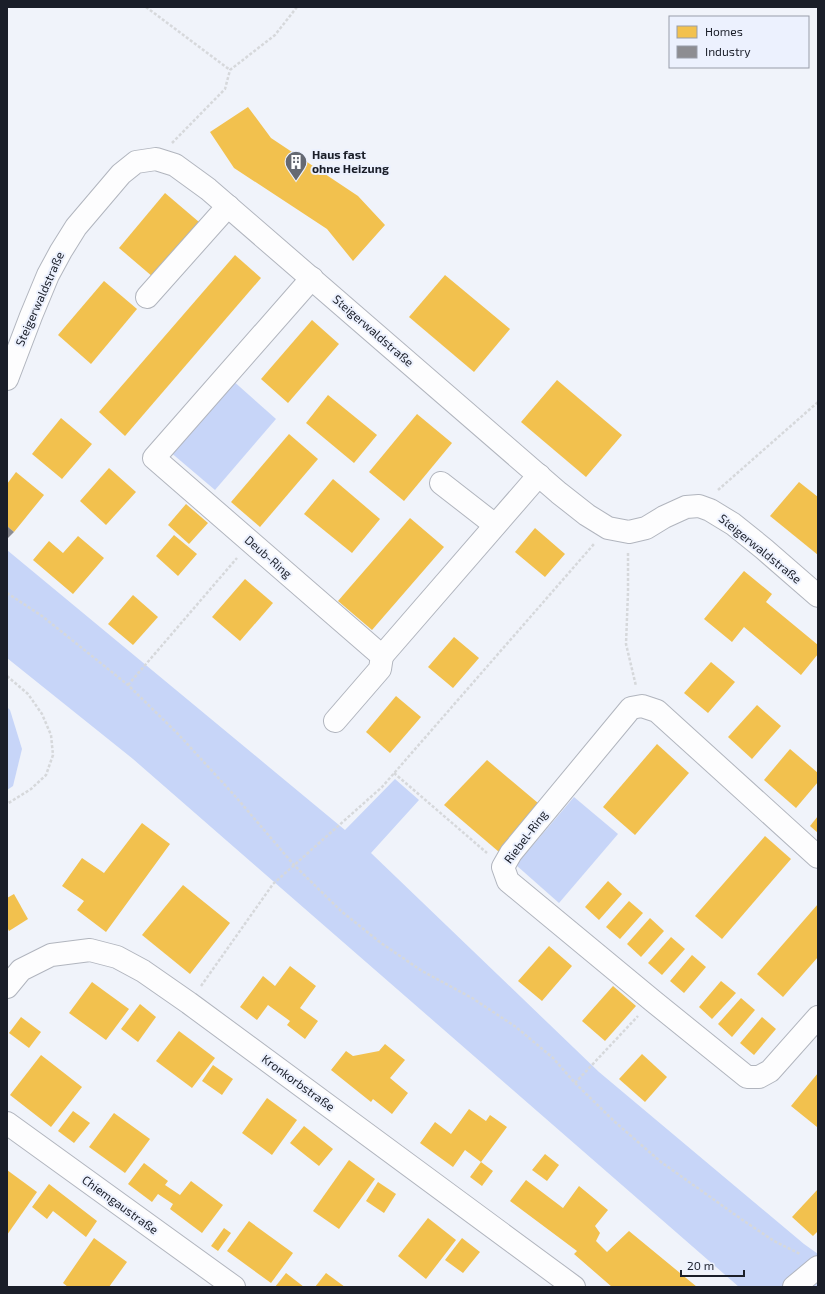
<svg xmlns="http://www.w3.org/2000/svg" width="825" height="1294" viewBox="0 0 825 1294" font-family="'Exo 2',sans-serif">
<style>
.green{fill:#c7d5f8}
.homes{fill:#f2c14e}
.industry{fill:#8d8d92}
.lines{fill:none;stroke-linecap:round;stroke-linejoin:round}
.minor-casing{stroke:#b1b5be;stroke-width:24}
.path{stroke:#d6d8db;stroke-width:2.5;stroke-dasharray:3 2;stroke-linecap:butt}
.minor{stroke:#fdfdfe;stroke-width:22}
.labels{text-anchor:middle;stroke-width:4;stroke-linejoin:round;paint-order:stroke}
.poi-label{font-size:12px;font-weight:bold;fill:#1a1e29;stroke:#ecf1fe;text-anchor:start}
.street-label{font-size:12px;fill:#1a1e29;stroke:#ecf1fe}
</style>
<rect width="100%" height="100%" fill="#f0f3fa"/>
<g class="green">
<path d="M231 379 276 419 215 490 169 451Z"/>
<path d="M7 550 345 830 395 779 419 800 371 853 599 1072 804 1244 818 1254V1287H739L133 759 7 658Z"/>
<path d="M7 707 10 710 22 749 13 786 7 790Z"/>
<path d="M574 797 618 834 559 903 516 865Z"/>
</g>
<g class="homes">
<path d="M248 107 271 138 358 196 385 225 353 261 327 229 234 168 210 132Z"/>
<path d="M165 193 199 222 153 277 119 248Z"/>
<path d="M235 255 261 278 125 436 99 412Z"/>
<path d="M445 275 510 329 474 372 409 317Z"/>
<path d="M104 281 137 309 91 364 58 335Z"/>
<path d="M312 320 339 344 288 403 261 379Z"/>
<path d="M557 380 622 435 586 477 521 422Z"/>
<path d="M328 395 377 435 354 463 306 423Z"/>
<path d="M417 414 452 443 404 501 369 472Z"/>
<path d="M61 418 92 444 62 479 32 454Z"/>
<path d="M289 434 318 459 260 527 231 502Z"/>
<path d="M109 468 136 492 106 525 80 501Z"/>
<path d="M16 472 44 495 14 532 7 526V484Z"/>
<path d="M333 479 380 519 352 553 304 514Z"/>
<path d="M799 482 818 497V555L770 516Z"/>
<path d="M186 504 208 523 189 544 168 525Z"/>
<path d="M410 518 444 547 372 630 338 601Z"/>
<path d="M535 528 565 554 545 577 515 552Z"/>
<path d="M174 535 197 554 178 576 156 556Z"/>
<path d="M78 536 104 558 73 594 33 560 49 541 63 553Z"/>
<path d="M744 571 772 594 766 602 818 645V654L801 675 744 627 732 642 704 619Z"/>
<path d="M245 579 273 603 240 641 212 617Z"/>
<path d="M133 595 158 617 133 645 108 624Z"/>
<path d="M454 637 479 658 453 688 428 667Z"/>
<path d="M711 662 735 682 708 713 684 693Z"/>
<path d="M396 696 421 717 390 753 366 732Z"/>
<path d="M757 705 781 726 752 759 728 737Z"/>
<path d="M657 744 689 773 635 835 603 807Z"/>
<path d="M790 749 818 773V782L796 808 764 780Z"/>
<path d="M487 760 538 803 499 852 444 805Z"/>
<path d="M818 816V833L810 826Z"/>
<path d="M142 823 170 844 106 932 77 910 84 901 62 886 82 858 104 873Z"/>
<path d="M765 836 791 859 722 939 695 916Z"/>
<path d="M608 881 622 894 599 920 585 907Z"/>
<path d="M183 885 230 923 190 974 142 935Z"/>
<path d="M14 894 28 919 9 931 7 927V898Z"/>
<path d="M629 901 643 913 620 939 606 927Z"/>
<path d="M818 904V957L783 997 757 974Z"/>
<path d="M650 918 664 931 641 957 627 944Z"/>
<path d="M671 937 685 949 662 975 648 963Z"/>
<path d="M549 946 572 966 542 1001 518 981Z"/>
<path d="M692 955 706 967 684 993 670 981Z"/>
<path d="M290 966 316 986 300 1008 318 1021 305 1039 287 1025 290 1021 268 1005 257 1020 240 1007 263 976 275 986Z"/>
<path d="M721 981 736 993 712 1019 699 1007Z"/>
<path d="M92 982 129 1009 106 1040 69 1013Z"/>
<path d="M613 986 636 1006 605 1041 582 1021Z"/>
<path d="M741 998 755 1010 732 1037 718 1024Z"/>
<path d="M140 1004 156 1017 138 1042 121 1029Z"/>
<path d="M21 1017 41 1032 29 1048 9 1033Z"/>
<path d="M762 1017 776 1029 754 1055 740 1043Z"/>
<path d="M179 1031 215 1058 192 1088 156 1061Z"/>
<path d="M385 1044 405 1060 390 1078 408 1093 392 1114 373 1099 371 1102 331 1070 346 1051 353 1056 379 1051Z"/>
<path d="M642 1054 667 1077 645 1102 619 1079Z"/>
<path d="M41 1055 82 1087 51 1127 10 1095Z"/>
<path d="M213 1065 233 1079 222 1095 202 1081Z"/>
<path d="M818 1073V1126L817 1127 791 1106Z"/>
<path d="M267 1098 297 1120 272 1155 242 1133Z"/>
<path d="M469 1109 486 1121 490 1115 507 1127 481 1162 465 1150 453 1167 420 1143 435 1122 451 1134Z"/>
<path d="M73 1111 90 1123 74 1143 58 1131Z"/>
<path d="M114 1113 150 1139 125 1173 89 1147Z"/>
<path d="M304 1126 333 1149 319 1166 290 1143Z"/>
<path d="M545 1154 559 1165 547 1181 532 1170Z"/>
<path d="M349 1160 375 1179 339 1229 313 1211Z"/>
<path d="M481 1162 493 1171 482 1186 470 1177Z"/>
<path d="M144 1163 168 1181 165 1185 180 1195 191 1181 223 1205 202 1233 170 1209 173 1204 158 1194 152 1202 128 1184Z"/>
<path d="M7 1170 37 1192 7 1235Z"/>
<path d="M526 1180 563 1208 579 1186 608 1210 595 1226 600 1233 596 1241 607 1252 629 1231 697 1287H612L574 1254 577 1251 510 1201Z"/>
<path d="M378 1182 396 1194 384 1213 366 1201Z"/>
<path d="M49 1184 97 1221 86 1237 53 1211 47 1219 32 1207Z"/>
<path d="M818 1189V1231L813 1236 792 1217Z"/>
<path d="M428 1218 456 1240 426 1279 398 1256Z"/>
<path d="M249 1221 293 1253 271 1283 227 1251Z"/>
<path d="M224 1228 231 1233 218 1251 211 1246Z"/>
<path d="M94 1238 127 1262 109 1287H68L63 1283Z"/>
<path d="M462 1238 480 1252 463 1273 445 1260Z"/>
<path d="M286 1273 304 1287H275Z"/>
<path d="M326 1273 345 1287H315Z"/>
</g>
<path class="industry" d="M7 526 14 532 7 539Z"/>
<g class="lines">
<g class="minor-casing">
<g id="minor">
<path d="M312 278 154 458 382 656 539 475"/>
<path d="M147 297 228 206"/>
<path d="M7 379 31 316 48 275 61 251 76 227 121 174 136 162 156 159 175 165 208 189 559 493 587 515 608 528 629 532 646 528 664 517 686 507 699 506 710 510 733 524 764 549 818 596"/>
<path d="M441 483 495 525"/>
<path d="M335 721 380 669 382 656"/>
<path d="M818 857 657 711 642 706 631 708 511 853 503 867 508 881 653 1001 747 1077H759L770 1071 818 1017"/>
<path d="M7 987 21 970 51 955 90 950 117 957 143 971 189 1003 574 1287"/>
<path d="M7 1123 234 1287"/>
<path d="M794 1287 818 1267"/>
</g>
</g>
<g class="path">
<path d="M146 7 230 70"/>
<path d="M172 143 225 89 230 70 275 35 297 7"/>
<path d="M718 490 818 402"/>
<path d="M628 553V592L626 644 636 686"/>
<path d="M7 593 42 616 128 685 179 735 235 796 294 865 341 911 381 943 422 971 472 998 516 1027 553 1058 575 1083 615 1122 661 1162 744 1221 774 1241 800 1254"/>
<path d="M7 676 28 694 42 714 51 735 53 755 46 775 31 789 7 804"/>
<path d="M128 685 237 558"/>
<path d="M394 773 487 853"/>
<path d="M201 986 273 884 382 787 594 544"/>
<path d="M575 1083 638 1016"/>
</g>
<use href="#minor" class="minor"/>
</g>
<defs>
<g id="building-pin" transform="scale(1.15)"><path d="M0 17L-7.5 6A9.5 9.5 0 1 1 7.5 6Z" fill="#656972" stroke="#ecf1fe"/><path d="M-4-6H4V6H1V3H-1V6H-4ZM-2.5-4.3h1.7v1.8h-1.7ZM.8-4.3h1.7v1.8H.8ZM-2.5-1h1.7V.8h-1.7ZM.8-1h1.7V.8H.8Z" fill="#fff"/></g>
</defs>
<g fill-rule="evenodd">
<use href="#building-pin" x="296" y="162"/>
</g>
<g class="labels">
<g class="poi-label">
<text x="312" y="159">Haus fast<tspan x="312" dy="14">ohne Heizung</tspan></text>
</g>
<g class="street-label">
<text transform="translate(40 299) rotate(-66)" y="4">Steigerwaldstraße</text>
<text transform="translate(373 331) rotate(41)" y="4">Steigerwaldstraße</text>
<text transform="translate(760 549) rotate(39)" y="4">Steigerwaldstraße</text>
<text transform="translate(268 557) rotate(41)" y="4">Deub-Ring</text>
<text transform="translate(526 837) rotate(-53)" y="4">Riebel-Ring</text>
<text transform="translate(298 1083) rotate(36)" y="4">Kronkorbstraße</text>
<text transform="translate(120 1205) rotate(36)" y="4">Chiemgaustraße</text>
</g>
</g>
<rect width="825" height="1294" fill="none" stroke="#1a1e29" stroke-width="16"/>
<rect x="669" y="16" width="140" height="52" fill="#ecf1fe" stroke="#989da9"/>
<rect x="677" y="26" width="20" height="12" fill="#f2c14e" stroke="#989da9"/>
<text x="705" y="36" font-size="12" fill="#1a1e29">Homes</text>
<rect x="677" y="46" width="20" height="12" fill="#8d8d92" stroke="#989da9"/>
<text x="705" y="56" font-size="12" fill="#1a1e29">Industry</text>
<path d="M681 1270v6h63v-6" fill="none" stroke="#1a1e29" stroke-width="2"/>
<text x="687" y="1270" font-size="12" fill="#1a1e29" stroke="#ecf1fe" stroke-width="3" paint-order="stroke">20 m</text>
</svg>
